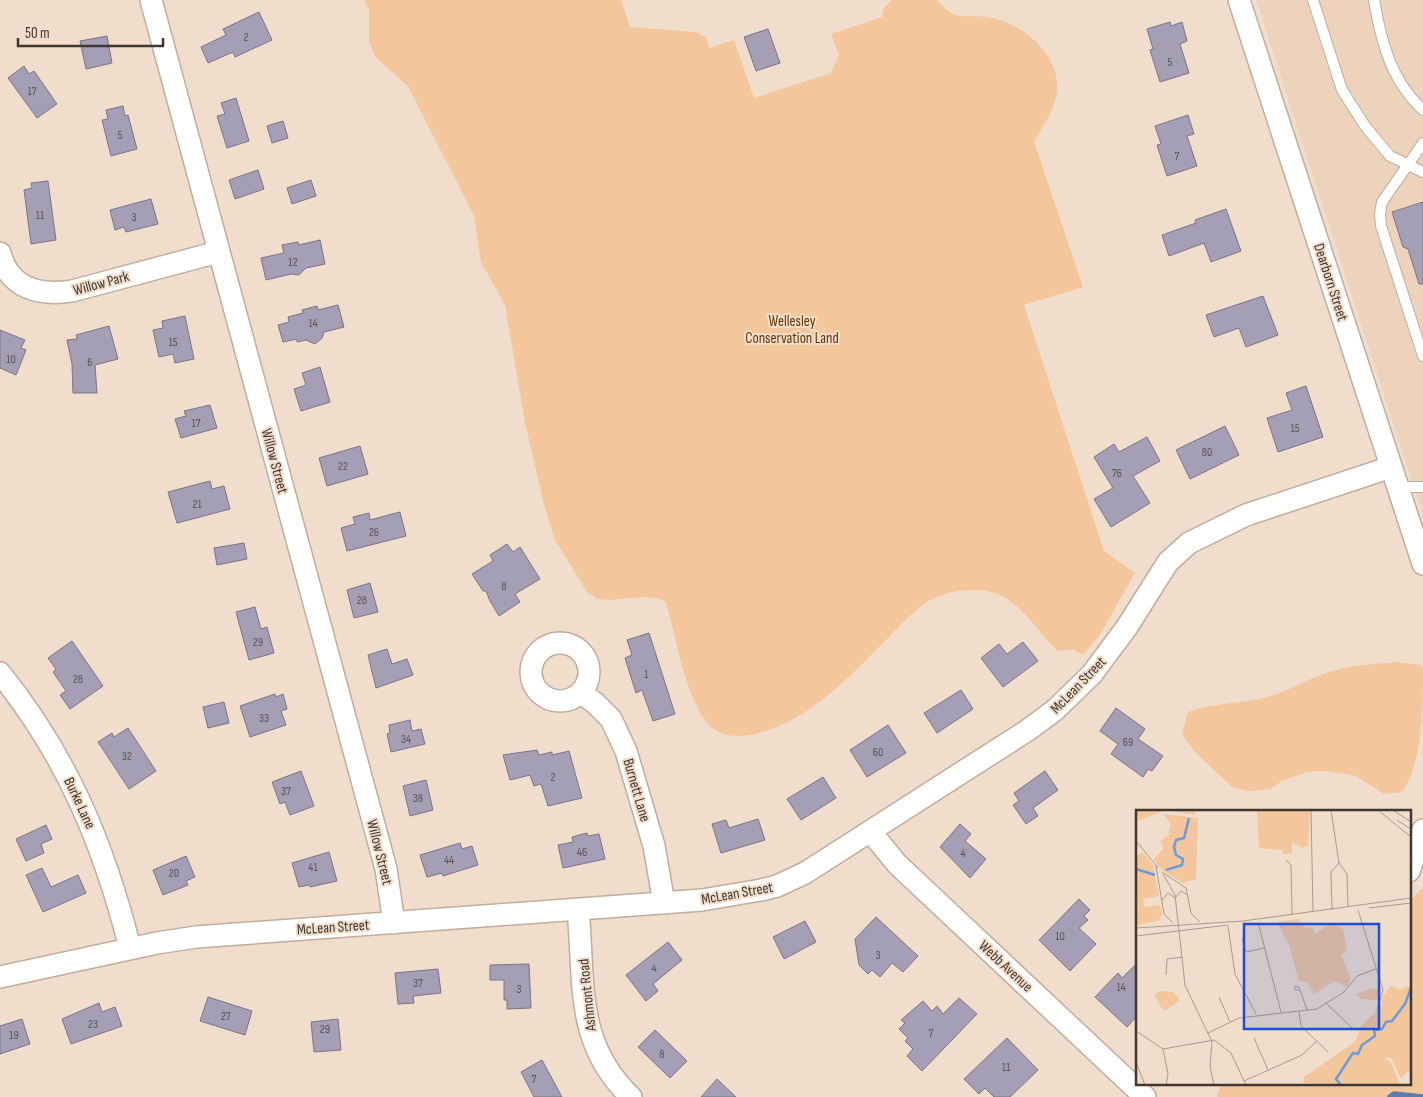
<svg xmlns="http://www.w3.org/2000/svg" width="1423" height="1097" viewBox="0 0 1423 1097" font-family="'Sofia Sans Condensed',sans-serif">
<style>
.built{fill:#edd3bb}
.green{fill:#f3c69c}
.lines{fill:none;stroke-linecap:round;stroke-linejoin:round}
.stream{stroke:#5f7daa;stroke-width:5.5}
.building{fill:#a59fb5;stroke:#7a7489}
.service-casing{stroke:#c0ad9c;stroke-width:12}
.minor-casing{stroke:#c0ad9c;stroke-width:24}
.service{stroke:#fff;stroke-width:10}
.minor{stroke:#fff;stroke-width:21}
.labels{text-anchor:middle;stroke-width:4;stroke-linejoin:round;paint-order:stroke}
.number-label{font-size:12px;fill:#595251}
.street-label{font-size:15px;fill:#403830;stroke:#f1ddcb}
.park-label{font-size:15px;fill:#623800;stroke:#f1ddcb}
.inset-river{fill:none;stroke:#6c9adf;stroke-width:2.5}
.inset-road{fill:none;stroke:#aa9b8d;stroke-width:1}
.view{fill:#1d4ed8;fill-opacity:0.15;stroke:#1d4ed8;stroke-width:2.5}
.inset-edge{fill:none;stroke:#403830;stroke-width:2.5}
</style>
<rect width="100%" height="100%" fill="#f1ddcb"/>
<path class="built" d="M1256 0H1423V515L1412 481Z"/>
<g class="green">
<path d="M364 0H621L630 27 695 32 706 37 709 48 734 40 754 98 831 73 839 55 831 34 882 17 884 8 892 0H937C958 25 966 12 992 18 1025 24 1065 60 1056 97 1052 113 1042 128 1034 142L1083 287 1024 305 1104 551 1135 573 1101 633 1083 655 1073 649 1058 651C1036 632 1020 597 987 591 966 588 944 591 925 603 910 614 897 629 884 642 846 680 804 726 749 735 733 738 715 735 705 720 683 687 677 641 666 602L657 598 644 597 609 600 598 599 587 592 555 540 544 505 525 422 505 305 481 262 474 216 408 86 376 58 369 42V9Z"/>
<path d="M1397 662 1421 665 1423 669C1423 707 1423 762 1402 792L1384 794 1356 776 1328 771 1307 772 1282 781 1270 789 1250 791 1232 787 1195 752 1182 734 1188 712C1215 702 1244 704 1271 696 1291 690 1309 678 1329 672 1351 665 1374 664 1397 662Z"/>
<path d="M1423 888V1097H1217L1221 1083H1409V901Z"/>
</g>
<g class="lines">
<path class="stream" d="M1390 1097 1394 1094 1423 1097"/>
</g>
<g class="building">
<path d="M259 12 272 40 235 57 233 52 208 63 201 47 226 35 223 29Z"/>
<path d="M1170 22 1171 26 1182 22 1187 41 1180 44 1189 73 1160 82 1150 50 1153 49 1147 29Z"/>
<path d="M768 29 780 63 756 71 744 37Z"/>
<path d="M107 36 112 63 86 69 80 41Z"/>
<path d="M24 66 29 74 34 71 57 104 37 118 8 78Z"/>
<path d="M236 98 249 141 227 148 217 116 225 114 221 103Z"/>
<path d="M123 106 125 116 128 115 137 149 111 156 102 120 108 119 106 110Z"/>
<path d="M1188 115 1194 134 1187 136 1197 166 1167 176 1157 145 1161 144 1155 126Z"/>
<path d="M283 121 288 138 272 143 267 126Z"/>
<path d="M258 170 264 189 235 199 229 180Z"/>
<path d="M311 180 316 196 292 204 287 188Z"/>
<path d="M48 181 56 240 31 244 24 190 32 188 31 183Z"/>
<path d="M151 199 158 224 126 232 124 227 115 230 110 210Z"/>
<path d="M1423 202V284H1419L1408 249 1403 247 1392 212Z"/>
<path d="M1226 209 1241 251 1211 262 1204 243 1169 256 1162 235 1196 223 1195 220Z"/>
<path d="M320 240 325 264 306 268 299 275 291 274 266 280 261 258 284 253 282 245 298 242 299 245Z"/>
<path d="M1263 296 1278 335 1246 347 1239 328 1214 337 1206 315Z"/>
<path d="M338 305 344 327 324 332 322 338 315 344 306 340 297 342V339L283 342 278 325 289 322 288 317 303 313 302 310 317 306 318 310Z"/>
<path d="M185 316 194 359 175 363 173 354 159 357 153 330 163 328 162 321Z"/>
<path d="M109 326 118 359 95 365 97 393H73L72 364 67 340 77 339 76 335Z"/>
<path d="M0 330 25 340 21 348 26 350 16 375 0 368Z"/>
<path d="M320 367 330 402 301 411 294 389 306 385 302 373Z"/>
<path d="M1306 386 1323 437 1278 452 1267 418 1292 410 1286 393Z"/>
<path d="M210 405 217 428 181 438 175 419 186 416 184 411Z"/>
<path d="M1225 426 1239 455 1190 479 1176 450Z"/>
<path d="M1147 437 1160 461 1133 476 1150 503 1111 527 1094 499 1113 488 1094 457 1114 444 1119 452Z"/>
<path d="M360 446 368 474 327 486 319 458Z"/>
<path d="M210 481 212 489 224 486 230 509 177 523 168 492Z"/>
<path d="M400 512 406 536 347 551 341 528 355 524 353 517 369 513 370 520Z"/>
<path d="M244 543 247 559 217 565 214 548Z"/>
<path d="M507 544 513 552 520 547 540 579 515 594 520 602 499 616 490 601 486 591H483L472 574 493 561 490 555Z"/>
<path d="M370 583 378 612 354 618 347 590Z"/>
<path d="M255 607 261 629 267 627 274 653 249 660 236 612Z"/>
<path d="M649 633 675 714 653 721 642 690 636 693 625 658 632 655 627 640Z"/>
<path d="M72 641 103 686 70 709 60 695 66 691 53 672 56 669 48 658Z"/>
<path d="M1023 642 1038 661 1003 687 981 658 999 644 1007 654Z"/>
<path d="M387 649 392 664 407 659 413 675 376 688 368 655Z"/>
<path d="M961 690 973 709 937 733 924 713Z"/>
<path d="M275 694 276 697 283 694 287 709 281 711 286 725 250 737 240 706Z"/>
<path d="M224 702 229 723 208 728 203 707Z"/>
<path d="M1116 708 1145 729 1138 739 1163 756 1152 771 1148 769 1143 777 1111 754 1118 744 1100 731Z"/>
<path d="M410 720 412 731 421 729 425 744 391 752 387 734 390 733 389 725Z"/>
<path d="M888 725 906 753 867 777 850 750Z"/>
<path d="M128 728 156 771 129 789 98 742 112 733 114 737Z"/>
<path d="M537 750 539 755 552 752V755L569 751 582 798 548 806 541 784 534 786 530 775 510 780 503 755Z"/>
<path d="M301 771 314 806 290 815 285 802 280 804 272 782Z"/>
<path d="M1045 771 1058 790 1033 808 1038 816 1026 824 1013 805 1019 801 1014 793Z"/>
<path d="M823 777 836 798 801 820 787 799Z"/>
<path d="M426 780 433 810 410 816 403 786Z"/>
<path d="M758 819 765 840 721 853 712 824 726 820 729 828Z"/>
<path d="M960 824 971 834 965 841 986 859 970 878 940 847Z"/>
<path d="M46 825 52 839 41 844 44 853 26 861 16 839Z"/>
<path d="M587 833 588 836 599 834 605 859 563 868 558 845 573 842 572 837Z"/>
<path d="M460 843 462 849 472 846 478 865 443 876 442 873 427 877 420 855Z"/>
<path d="M329 852 337 881 310 887 309 885 299 887 292 863Z"/>
<path d="M186 856 195 877 186 881 188 885 163 895 153 870Z"/>
<path d="M42 868 51 887 78 875 86 893 43 912 26 875Z"/>
<path d="M1079 899 1090 910 1084 916 1088 920 1079 928 1096 944 1070 971 1039 940Z"/>
<path d="M876 917 918 956 903 972 892 963 880 977 872 970 868 974 859 965 855 939Z"/>
<path d="M805 921 816 942 784 959 773 937Z"/>
<path d="M668 942 682 960 653 984 658 991 646 1001 626 975Z"/>
<path d="M1137 963V1016L1127 1027 1095 997 1118 973 1122 978Z"/>
<path d="M529 964 531 1008 507 1009V1000H504V980H490V965Z"/>
<path d="M438 969 441 993 413 996 414 1003 398 1004 395 973Z"/>
<path d="M208 997 252 1011 245 1035 200 1021Z"/>
<path d="M959 998 977 1014 922 1071 907 1056 913 1049 905 1041 908 1038 899 1029 905 1023 901 1020 923 1001 932 1011 937 1006 943 1014Z"/>
<path d="M99 1003 102 1012 115 1007 122 1026 71 1044 62 1019Z"/>
<path d="M22 1019 30 1044 0 1054V1026Z"/>
<path d="M338 1019 341 1050 314 1052 311 1022Z"/>
<path d="M655 1030 687 1061 670 1078 638 1047Z"/>
<path d="M1007 1038 1038 1070 1010 1097H994L985 1088 979 1094 964 1079Z"/>
<path d="M542 1060 562 1097H534L521 1072Z"/>
<path d="M717 1079 736 1097H701Z"/>
</g>
<g class="lines">
<g class="service-casing">
<g id="service">
<path d="M1313 0 1342 90 1365 126 1390 156 1423 172"/>
<path d="M1374 0C1381 41 1391 81 1423 110"/>
<path d="M1423 143 1382 202 1380 214 1381 226 1423 356"/>
<path d="M1398 487H1423"/>
</g>
</g>
<g class="minor-casing">
<g id="minor">
<path d="M151 0 386 869 394 923"/>
<path d="M1239 0 1423 564"/>
<path d="M0 253C9 289 40 296 72 291L218 252"/>
<circle cx="560" cy="672" r="29"/>
<path d="M0 673C67 756 104 845 130 948"/>
<path d="M581 693 595 703 611 719 626 751 654 846 664 903"/>
<path d="M871 832 897 864 1145 1097"/>
<path d="M1409 871 1423 830"/>
<path d="M578 910C585 981 574 1043 631 1097"/>
<path d="M0 977 157 943 196 937 702 900 761 890 777 886 805 873 1028 730 1055 710 1092 674 1127 627 1168 562 1189 543 1246 515 1391 467"/>
</g>
</g>
<use href="#service" class="service"/>
<use href="#minor" class="minor"/>
</g>
<g class="labels">
<g class="number-label">
<text x="246" y="41">2</text>
<text x="1170" y="66">5</text>
<text x="32" y="95">17</text>
<text x="120" y="139">5</text>
<text x="1177" y="160">7</text>
<text x="40" y="219">11</text>
<text x="134" y="221">3</text>
<text x="293" y="266">12</text>
<text x="313" y="327">14</text>
<text x="173" y="346">15</text>
<text x="11" y="363">10</text>
<text x="90" y="366">6</text>
<text x="196" y="427">17</text>
<text x="1295" y="432">15</text>
<text x="1207" y="456">80</text>
<text x="343" y="470">22</text>
<text x="1117" y="477">76</text>
<text x="197" y="508">21</text>
<text x="374" y="536">26</text>
<text x="504" y="590">8</text>
<text x="362" y="604">28</text>
<text x="258" y="646">29</text>
<text x="646" y="678">1</text>
<text x="78" y="683">28</text>
<text x="264" y="722">33</text>
<text x="406" y="743">34</text>
<text x="1128" y="746">69</text>
<text x="878" y="756">60</text>
<text x="127" y="760">32</text>
<text x="553" y="781">2</text>
<text x="286" y="795">37</text>
<text x="418" y="802">38</text>
<text x="582" y="856">46</text>
<text x="963" y="857">4</text>
<text x="449" y="864">44</text>
<text x="313" y="871">41</text>
<text x="174" y="877">20</text>
<text x="1060" y="940">10</text>
<text x="878" y="959">3</text>
<text x="654" y="972">4</text>
<text x="418" y="987">37</text>
<text x="1121" y="991">14</text>
<text x="519" y="993">3</text>
<text x="226" y="1020">27</text>
<text x="93" y="1028">23</text>
<text x="325" y="1033">29</text>
<text x="931" y="1037">7</text>
<text x="14" y="1039">19</text>
<text x="662" y="1058">8</text>
<text x="1006" y="1071">11</text>
<text x="534" y="1083">7</text>
</g>
<g class="street-label">
<text transform="translate(1331 282) rotate(72)" y="5">Dearborn Street</text>
<text transform="translate(101 283) rotate(-15)" y="5">Willow Park</text>
<text transform="translate(275 461) rotate(75)" y="5">Willow Street</text>
<text transform="translate(1078 685) rotate(-46)" y="5">McLean Street</text>
<text transform="translate(637 790) rotate(74)" y="5">Burnett Lane</text>
<text transform="translate(80 803) rotate(65)" y="5">Burke Lane</text>
<text transform="translate(380 852) rotate(76)" y="5">Willow Street</text>
<text transform="translate(737 893) rotate(-10)" y="5">McLean Street</text>
<text transform="translate(333 927) rotate(-4)" y="5">McLean Street</text>
<text transform="translate(1006 966) rotate(43)" y="5">Webb Avenue</text>
<text transform="translate(587 995) rotate(-96)" y="5">Ashmont Road</text>
</g>
<g class="park-label">
<text x="792" y="326">Wellesley<tspan x="792" dy="17">Conservation Land</tspan></text>
</g>
</g>
<g transform="translate(1136 810)">
<rect width="275" height="275" fill="#f1ddcb"/>
<path d="M0 0H59V5L29 0 3 11 0 10ZM121 0H174L172 36 166 38 156 32V43L147 44 146 40 123 38ZM27 4 62 8 60 69 47 73 29 62 17 50 28 38 24 31 32 26 35 14ZM6 42 17 55 23 86 7 89 8 97 24 95 26 105 22 111 0 115V47ZM162 109 168 117 177 118 179 124 195 113 207 119 211 142 205 144 215 169 211 177 198 171 178 184 171 172 163 171 153 135 141 112ZM275 175V262H271L265 268 255 248 248 247 255 253 264 275 167 273 168 267 220 231 224 217 246 196V187L255 176 264 180ZM236 178 244 180 241 190 225 189 220 184ZM25 181 37 182 44 190 30 200 26 199 18 184Z" fill="#f3c69c"/>
<path class="inset-river" d="M0 59 19 65M30 60 46 55 47 49 40 45 38 37 40 30 48 28 53 8M205 275 200 269 217 243 222 244 226 235 239 226 238 220 246 219 250 212 256 211 269 194 275 178"/>
<path class="inset-road" d="M175 0 177 102M195 0 203 53M242 0 275 27M257 0 275 12M261 10 275 19M0 31 22 58M150 50 155 55 156 104M203 53 211 64 212 97M20 56 28 104 37 113M26 62 50 78 55 103 64 112M27 64 39 85 49 175 76 232 74 256 78 275M26 90 32 83 39 88 45 81 52 85M233 98 275 93M196 100 195 62 203 53M222 100 247 180 241 200M122 112 145 202M92 116 99 164 120 204M0 118 107 111 275 88M0 126 92 115M106 128 110 142 128 138M30 165 31 149 47 147M163 180H159V176L163 177 171 200M83 187 94 212M190 193 217 219M163 201 165 216 192 242M0 221 27 239 78 230 95 243 110 275M72 223 103 208 181 199 208 182 221 166 240 159M118 228 132 260M27 239 32 264 30 275M0 252 9 275M108 271 166 245 181 231"/>
<path class="view" d="M108 114H243V219H108Z"/>
<rect width="275" height="275" class="inset-edge"/>
</g>
<path d="M18 38v8h145v-8" fill="none" stroke="#403830" stroke-width="2.5"/>
<text x="25" y="38" font-size="15" fill="#403830" stroke="#f1ddcb" stroke-width="4" paint-order="stroke">50 m</text>
</svg>
